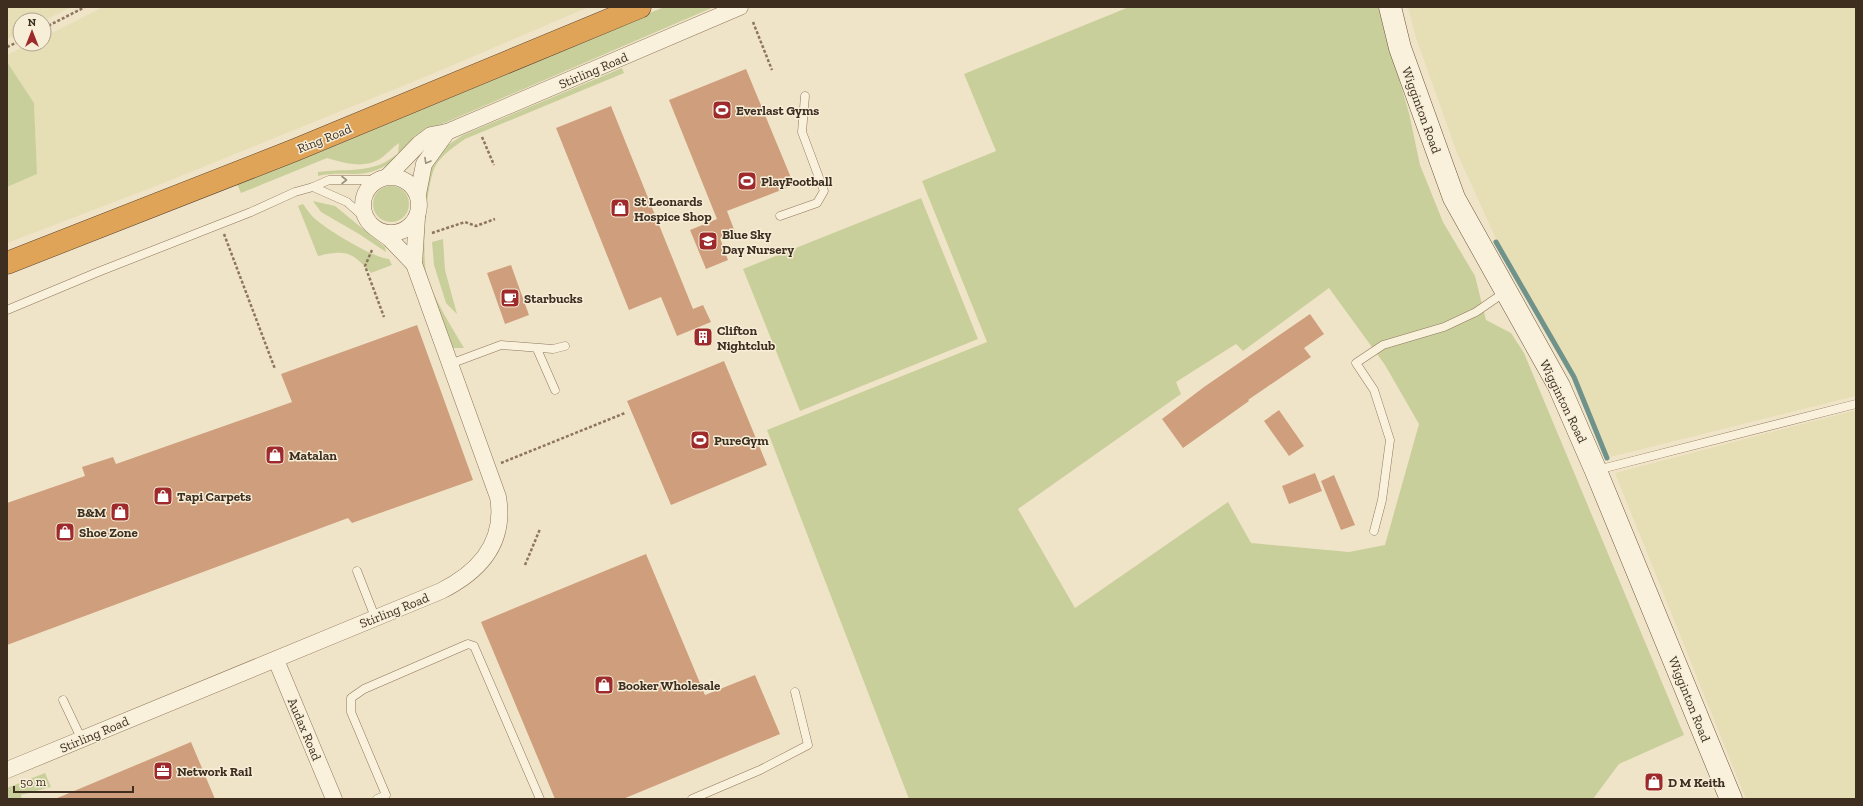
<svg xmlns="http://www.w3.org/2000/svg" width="1863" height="806" viewBox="0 0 1863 806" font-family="'Zilla Slab',serif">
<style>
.farmland{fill:#e6deb5}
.green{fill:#c9cf9b;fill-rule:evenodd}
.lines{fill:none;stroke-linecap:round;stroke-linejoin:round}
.stream{stroke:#6f938a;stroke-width:5}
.building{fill:#cf9f7d}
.lane-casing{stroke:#8d765c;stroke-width:9}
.street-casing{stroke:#8d765c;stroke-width:17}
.secondary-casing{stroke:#6f573f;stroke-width:23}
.highway-casing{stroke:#5b4430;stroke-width:23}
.path{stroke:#8d765c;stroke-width:2.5;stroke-dasharray:3 2;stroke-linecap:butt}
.lane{stroke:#faf1dc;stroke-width:8}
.street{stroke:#faf1dc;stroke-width:16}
.secondary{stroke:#faf1dc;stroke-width:22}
.highway{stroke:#e0a458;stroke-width:22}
.oneway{stroke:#9c907e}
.labels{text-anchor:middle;stroke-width:3;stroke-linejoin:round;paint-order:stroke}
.street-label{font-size:13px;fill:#3d2e20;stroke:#f7eed8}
.poi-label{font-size:13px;font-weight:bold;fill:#3d2e20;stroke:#f7eed8;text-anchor:start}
</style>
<rect width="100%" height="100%" fill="#f0e4c8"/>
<g class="farmland">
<path d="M7 7H71L44 21 20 20V33L7 39Z"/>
<path d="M103 7H589L427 76 156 186 7 243V187L37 174 34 103 7 62V55L29 44H44V37Z"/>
<path d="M1408 7H1856V396L1610 457 1576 377 1496 239 1457 153 1416 38Z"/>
<path d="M1856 410V799H1746L1615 473Z"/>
</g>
<g class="green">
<path d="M664 7H714L426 131C404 151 387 174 355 174 342 174 331 173 318 176V172C337 169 357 172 376 166 384 164 391 158 398 154L399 143C393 147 387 154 380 159 363 169 344 163 327 158L241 193 237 184Z"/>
<path d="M1129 7H1378L1409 113 1420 165 1443 222 1475 276 1486 320 1511 333 1524 353 1684 735 1619 764 1593 799H909L767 430 987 342 922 181 996 151 964 74ZM1329 288 1385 365 1419 424 1385 545 1349 552 1251 543 1228 502 1075 608 1018 509 1181 394 1176 382 1236 344 1243 351Z"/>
<path d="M7 62 34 103 37 174 7 187Z"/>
<path d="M622 68 624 73 465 139C455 146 443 154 436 165 426 181 422 252 426 271 433 299 450 324 464 348H453L447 340C440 317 430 295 424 273 418 249 420 185 431 163 438 150 451 143 463 135Z"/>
<circle cx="391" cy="204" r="18"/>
<path d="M921 198 978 339 800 411 743 269Z"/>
<path d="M313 201 335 206 385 247 386 252 359 234 321 212Z"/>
<path d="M303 204C306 208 309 213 313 217 324 228 373 258 389 259L392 265 371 273C351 251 346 250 318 256L298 206Z"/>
<path d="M443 239 445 270 457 314 446 303 434 265 432 242Z"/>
<path d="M45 773 51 787 21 795 22 799H7V788Z"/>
</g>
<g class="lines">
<path class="stream" d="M1496 242 1574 377 1607 458"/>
</g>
<g class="building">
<path d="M746 69 794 185 727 211 735 232 720 238 728 260 706 269 690 230 717 219 669 100Z"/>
<path d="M611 106 693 309 703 305 711 322 677 336 661 297 629 310 556 128Z"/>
<path d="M511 265 529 315 505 324 487 273Z"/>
<path d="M1310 314 1324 334 1304 348 1311 357 1248 400 1249 401 1183 448 1162 419 1204 387Z"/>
<path d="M417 325 473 480 352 523 348 518 7 645V503L85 476 82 467 113 457 116 464 292 402 281 374Z"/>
<path d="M724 361 767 465 671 505 627 401Z"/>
<path d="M1279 410 1304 446 1289 456 1264 421Z"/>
<path d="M1315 473 1322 491 1289 504 1282 486Z"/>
<path d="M1334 475 1355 525 1341 530 1321 481Z"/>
<path d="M646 554 705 695 755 675 780 734 623 799H555L481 622Z"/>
<path d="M191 742 215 799H55Z"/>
</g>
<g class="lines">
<g class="lane-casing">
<g id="lane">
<path d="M313 187 347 202 366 219"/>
<path d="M780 216 817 203 824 191 802 132 805 96"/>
<path d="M7 310 98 272 251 212 295 192 313 187 329 180H377"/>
<path d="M537 349 555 390"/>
<path d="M450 364 501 345 553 349 565 346"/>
<path d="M1597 470 1856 404"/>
<path d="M1374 531 1382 500 1390 440 1374 390 1356 363 1383 345 1444 327 1476 312 1505 292"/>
<path d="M357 571 375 617"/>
<path d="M63 700 82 740"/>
<path d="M377 799 386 795 351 712V698L364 689 468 644 474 646 540 799"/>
<path d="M692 799 760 770 808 745 795 692"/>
</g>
</g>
<g class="street-casing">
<g id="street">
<path d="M388 176 419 144 431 135 447 132 740 7"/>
<circle cx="391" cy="205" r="28"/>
<path d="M418 194 424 164 447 132"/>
<path d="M414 264 417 217"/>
<path d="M276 660 334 799"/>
<path d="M7 770 441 591C479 572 506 543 498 497L414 264 390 239 379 231"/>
</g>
</g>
<g class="secondary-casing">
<path id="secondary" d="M1390 7 1400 48 1454 198 1559 386 1596 471 1731 799"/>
</g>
<g class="highway-casing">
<path id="highway" d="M7 263 295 150 640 7"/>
</g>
<g class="path">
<path d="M753 22 772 70"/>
<path d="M44 28 85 7"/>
<path d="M7 47 20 41"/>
<path d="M482 137 494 165"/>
<path d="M432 233 465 222 476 226 495 219"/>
<path d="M224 234 275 369"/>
<path d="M372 250 365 266 384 317"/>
<path d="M501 463 625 413"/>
<path d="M525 565 540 529"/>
</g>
<use href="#lane" class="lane"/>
<use href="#street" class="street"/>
<use href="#secondary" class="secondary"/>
<use href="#highway" class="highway"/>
</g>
<defs><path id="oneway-chevron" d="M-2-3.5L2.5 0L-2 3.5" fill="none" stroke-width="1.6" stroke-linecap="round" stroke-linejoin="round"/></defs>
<g class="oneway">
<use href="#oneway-chevron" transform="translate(427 161) rotate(120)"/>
<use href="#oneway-chevron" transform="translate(344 180)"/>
</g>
<defs>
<g id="stadium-square" transform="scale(1)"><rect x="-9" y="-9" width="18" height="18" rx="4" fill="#9e2a2b" stroke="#f7eed8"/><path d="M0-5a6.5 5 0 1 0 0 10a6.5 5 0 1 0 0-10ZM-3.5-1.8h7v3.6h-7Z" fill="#fff"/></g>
<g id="shop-square" transform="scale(1)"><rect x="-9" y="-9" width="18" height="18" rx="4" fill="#9e2a2b" stroke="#f7eed8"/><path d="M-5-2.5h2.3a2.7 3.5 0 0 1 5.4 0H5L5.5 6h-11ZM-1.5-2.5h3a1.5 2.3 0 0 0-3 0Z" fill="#fff"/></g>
<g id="school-square" transform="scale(1)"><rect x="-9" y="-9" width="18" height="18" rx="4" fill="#9e2a2b" stroke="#f7eed8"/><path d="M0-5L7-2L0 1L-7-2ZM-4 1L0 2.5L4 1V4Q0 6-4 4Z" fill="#fff"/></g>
<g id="cafe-square" transform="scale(1)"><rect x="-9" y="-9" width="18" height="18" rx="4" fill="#9e2a2b" stroke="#f7eed8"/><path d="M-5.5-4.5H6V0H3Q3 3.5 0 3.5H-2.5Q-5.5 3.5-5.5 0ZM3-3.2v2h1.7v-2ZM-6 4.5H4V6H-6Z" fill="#fff"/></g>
<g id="building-square" transform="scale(1)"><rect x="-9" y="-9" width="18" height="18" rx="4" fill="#9e2a2b" stroke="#f7eed8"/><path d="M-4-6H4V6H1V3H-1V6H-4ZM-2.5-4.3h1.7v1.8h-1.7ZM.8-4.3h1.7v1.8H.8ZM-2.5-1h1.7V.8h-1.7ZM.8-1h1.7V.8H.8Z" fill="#fff"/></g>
<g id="office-square" transform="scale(1)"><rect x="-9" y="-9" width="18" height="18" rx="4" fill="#9e2a2b" stroke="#f7eed8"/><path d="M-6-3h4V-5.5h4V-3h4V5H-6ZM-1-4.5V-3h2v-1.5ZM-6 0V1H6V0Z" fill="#fff"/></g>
</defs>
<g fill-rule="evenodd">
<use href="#stadium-square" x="722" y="110"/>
<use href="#stadium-square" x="747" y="181"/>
<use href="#shop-square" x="620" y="208"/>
<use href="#school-square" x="708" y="241"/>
<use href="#cafe-square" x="510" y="298"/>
<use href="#building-square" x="703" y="337"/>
<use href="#stadium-square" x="700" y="440"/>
<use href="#shop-square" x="275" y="455"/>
<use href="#shop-square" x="163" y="496"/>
<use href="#shop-square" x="120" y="512"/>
<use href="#shop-square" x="65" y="532"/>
<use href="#shop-square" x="604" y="685"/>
<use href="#office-square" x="163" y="771"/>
<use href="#shop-square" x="1654" y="782"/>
</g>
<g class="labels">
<g class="street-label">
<text transform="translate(593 70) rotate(-23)" y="5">Stirling Road</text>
<text transform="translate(1422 110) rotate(70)" y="5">Wigginton Road</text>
<text transform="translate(324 138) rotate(-22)" y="5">Ring Road</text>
<text transform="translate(1564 401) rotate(64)" y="5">Wigginton Road</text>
<text transform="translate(394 610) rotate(-22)" y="5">Stirling Road</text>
<text transform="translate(1690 699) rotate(68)" y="5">Wigginton Road</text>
<text transform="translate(305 729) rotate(67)" y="5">Audax Road</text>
<text transform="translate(94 734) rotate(-23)" y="5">Stirling Road</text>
</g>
<g class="poi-label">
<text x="736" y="115">Everlast Gyms</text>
<text x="761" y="186">PlayFootball</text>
<text x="634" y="206">St Leonards<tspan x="634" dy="15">Hospice Shop</tspan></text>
<text x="722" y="239">Blue Sky<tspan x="722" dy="15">Day Nursery</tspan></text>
<text x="524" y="303">Starbucks</text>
<text x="717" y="335">Clifton<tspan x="717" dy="15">Nightclub</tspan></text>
<text x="714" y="445">PureGym</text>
<text x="289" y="460">Matalan</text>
<text x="177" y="501">Tapi Carpets</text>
<text x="106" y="517" text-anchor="end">B&amp;M</text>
<text x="79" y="537">Shoe Zone</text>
<text x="618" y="690">Booker Wholesale</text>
<text x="177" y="776">Network Rail</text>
<text x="1668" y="787">D M Keith</text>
</g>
</g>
<rect width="1863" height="806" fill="none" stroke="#3d2e20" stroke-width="16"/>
<g transform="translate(32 32)"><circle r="19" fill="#f7eed8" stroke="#ada18e"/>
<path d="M0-3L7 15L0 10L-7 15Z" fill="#9e2a2b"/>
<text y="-6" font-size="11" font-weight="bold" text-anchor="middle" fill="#3d2e20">N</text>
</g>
<path d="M14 786v6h119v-6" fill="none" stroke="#3d2e20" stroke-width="2"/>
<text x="20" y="786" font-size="12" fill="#3d2e20" stroke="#f7eed8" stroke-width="3" paint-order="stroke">50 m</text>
</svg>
